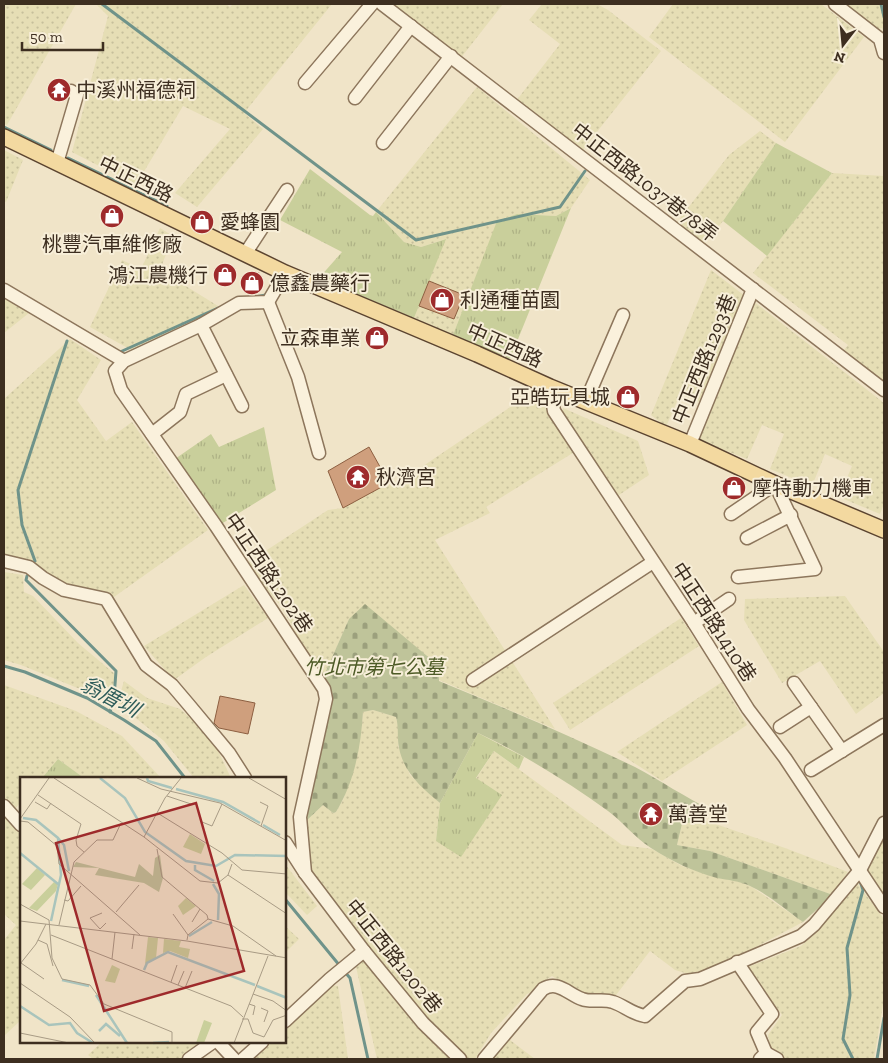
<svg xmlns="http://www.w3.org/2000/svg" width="888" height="1063" viewBox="0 0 888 1063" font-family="'Zilla Slab','Noto Sans TC',serif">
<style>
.farmland{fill:url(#farmland-dots)}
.grass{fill:url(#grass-tufts)}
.cemetery{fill:url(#cemetery-stones)}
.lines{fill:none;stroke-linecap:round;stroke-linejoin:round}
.stream{stroke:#6f938a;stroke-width:3}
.building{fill:#cf9f7d;stroke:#8d5f41}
.minor-casing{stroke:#8d765c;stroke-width:15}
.major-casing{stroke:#5b4430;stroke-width:18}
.minor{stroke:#faf1dc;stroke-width:12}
.major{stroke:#f3d9a0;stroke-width:15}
.labels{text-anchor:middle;stroke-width:4;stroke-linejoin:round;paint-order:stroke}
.poi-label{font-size:20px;fill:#3d2e20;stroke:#f7eed8;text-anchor:start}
.street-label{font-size:20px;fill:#3d2e20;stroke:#f7eed8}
.park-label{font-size:20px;font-style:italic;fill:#4d5a26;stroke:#f7eed8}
.water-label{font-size:21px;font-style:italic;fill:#2f5d5a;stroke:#f7eed8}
.inset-river{fill:none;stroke:#a9c4bc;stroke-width:2.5}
.inset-road{fill:none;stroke:#a89b85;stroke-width:1}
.view{fill:#9e2a2b;fill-opacity:0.15;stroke:#9e2a2b;stroke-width:2.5}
.inset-edge{fill:none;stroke:#3d2e20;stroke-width:2.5}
</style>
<defs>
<pattern id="farmland-dots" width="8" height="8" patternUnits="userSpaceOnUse" patternTransform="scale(1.25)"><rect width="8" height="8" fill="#e6deb5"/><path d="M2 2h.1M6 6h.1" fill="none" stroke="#c6bf9b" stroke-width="1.8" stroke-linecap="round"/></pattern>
<pattern id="grass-tufts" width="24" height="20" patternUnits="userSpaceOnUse" patternTransform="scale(1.25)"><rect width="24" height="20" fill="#c9cf9b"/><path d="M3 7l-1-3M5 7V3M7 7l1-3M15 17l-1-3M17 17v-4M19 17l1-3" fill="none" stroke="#aeb285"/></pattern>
<pattern id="cemetery-stones" width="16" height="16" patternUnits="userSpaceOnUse" patternTransform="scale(1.25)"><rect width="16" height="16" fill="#bfc49a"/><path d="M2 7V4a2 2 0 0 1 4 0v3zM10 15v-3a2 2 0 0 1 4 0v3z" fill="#9ca07d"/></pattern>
</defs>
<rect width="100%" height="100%" fill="#f0e4c8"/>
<g class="farmland">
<path d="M4 4H76L7 125 4 124Z"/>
<path d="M96 4H226L230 7 233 4H332L244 113 263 129 197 207 175 193 230 129 183 106 136 185 72 152 108 16Z"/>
<path d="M389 4H503L460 59Z"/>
<path d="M542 4H597L608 10 661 51 581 152 516 101 560 44 529 20Z"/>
<path d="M673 4H821L864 37 785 142 649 37Z"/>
<path d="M836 4H884V33L882 28 871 31Z"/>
<path d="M477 87 590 180 571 208 556 216 517 214 498 221 453 335 414 318 445 239 421 247 404 242 376 212Z"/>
<path d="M760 131 776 143 723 221 701 249 674 226 729 155Z"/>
<path d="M4 150 23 160 6 202 4 201Z"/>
<path d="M832 173 884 176V386L841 354 848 345 753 273Z"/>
<path d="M160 228 173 236 160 270 218 306 133 351 90 327 122 260 141 269Z"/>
<path d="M711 270 745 296 699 402 680 394 666 427 651 415Z"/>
<path d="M4 298 29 313 4 333Z"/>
<path d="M753 301 884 403V504L880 514 839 497 852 466 825 454 812 486 770 469 784 434 762 425 747 459 691 437Z"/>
<path d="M70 339 101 360 77 400 106 441 132 422 208 530 114 597 76 590 4 560V399Z"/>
<path d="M525 397 545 403 576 451 486 507 490 513 435 540 555 729 439 680 349 619 322 680 281 606 244 565 328 510 343 508 389 483H398Z"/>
<path d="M563 408 638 441 649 475 616 497 563 419Z"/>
<path d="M4 572 23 575 24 592 33 596 78 643 116 675 112 702 21 665 4 660Z"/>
<path d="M244 585 268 618 206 657 174 680 144 646Z"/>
<path d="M845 596 884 652V693L856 714 820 661 782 683 744 620 745 599Z"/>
<path d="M681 618 699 646 570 730 553 703Z"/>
<path d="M124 681 147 698 180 709 211 736 231 778H194L164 741 137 719 116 708Z"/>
<path d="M722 682 747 725 662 781 617 752Z"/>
<path d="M4 685 76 711 122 736 161 778H84L58 759 42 778H21V802L13 811 4 801Z"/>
<path d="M373 710 396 717 399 729 398 746 410 775 440 803 436 841 501 795 476 779 494 751 622 845 652 849 682 866 718 878 735 880 752 887 803 922 699 977 675 970 650 951 616 995 604 994 589 1000 552 976 546 980 539 989 527 994 491 1033 475 1059H464L424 1022 307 870 305 822 323 805 333 813 336 812 343 800 352 774 362 725 363 712Z"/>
<path d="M4 814 21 833V1020L4 1036V940L16 925 4 914Z"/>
<path d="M704 820 785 848 848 872 833 895 710 851 677 845 682 824Z"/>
<path d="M884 832V906L863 877Z"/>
<path d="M285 864 317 906 307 915 285 892Z"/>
<path d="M857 883 884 919V999L874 1059H773L768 1035 782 1015 748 967 801 946 816 933 842 897Z"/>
<path d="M285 926 299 939 285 953Z"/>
<path d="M363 960 416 1026 451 1059H377L356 967Z"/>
<path d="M327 985 338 986 348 1059H254L271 1042H285V1028Z"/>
<path d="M502 1034 535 1059H485Z"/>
<path d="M102 1042H203L180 1059H160L158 1058 155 1059H93L88 1055Z"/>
</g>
<g class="grass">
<path d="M776 143 832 173 767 256 723 221Z"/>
<path d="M310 169 370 215 373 216 376 212 404 242 421 247 446 239 414 318 319 278 342 252 280 220Z"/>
<path d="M571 208 510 359 453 335 497 221 517 214 556 216Z"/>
<path d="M264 427 276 490 218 526 172 461 211 434 219 447Z"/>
<path d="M478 733 524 757 519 769 494 751 476 778 502 795 461 857 436 841 440 803Z"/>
<path d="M58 759 84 778H42Z"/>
</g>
<path class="cemetery" d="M365 604 439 666V681C505 708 571 736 635 767 661 781 685 797 711 810L704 820 682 824 677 845 710 851 833 895 803 922C787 911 768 894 750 886 739 881 728 880 717 878 694 872 671 861 651 848 634 837 624 823 608 811 568 782 523 754 478 733L440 803C422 788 404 773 399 748 397 738 399 728 396 717L373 710 363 712C361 747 354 783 336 812L333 813 323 805 305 822 314 730 322 680 349 619Z"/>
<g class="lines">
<g class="stream">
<path d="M102 4 416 240 560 207 585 171"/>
<path d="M881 4 884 17"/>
<path d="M4 127 51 150"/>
<path d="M68 158 167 206"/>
<path d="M254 297 266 295"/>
<path d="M118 351 120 352 218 308"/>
<path d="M35 561 22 525 18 490 67 341"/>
<path d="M27 576 26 580 116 671 114 698 110 712"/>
<path d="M4 666 25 672 87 698 124 720 156 741 185 778"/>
<path d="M285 899 340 966"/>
<path d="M344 971 350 978 368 1059"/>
<path d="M853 1059 843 1039 850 995 847 948 863 890 860 881"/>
<path d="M877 1059 884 1018"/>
</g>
</g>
<g class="building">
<path d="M64 82 63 91 65 97 55 98 53 83Z"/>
<path d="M429 281 464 295 454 319 419 306Z"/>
<path d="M369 447 389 483 343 508 328 471Z"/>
<path d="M220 696 255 703 248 734 219 728 214 723Z"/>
</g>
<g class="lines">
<g class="minor-casing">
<g id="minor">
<path d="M382 4 884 390"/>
<path d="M835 4 880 39 884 53"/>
<path d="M305 83 372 4"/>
<path d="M355 98 411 26"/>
<path d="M383 143 451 56"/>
<path d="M57 163 77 95 71 91"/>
<path d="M245 254 287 190"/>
<path d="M285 273 268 302 239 303 201 325 124 361 115 371 121 390 216 526 324 689 326 699 300 817 305 873"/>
<path d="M4 290 124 361"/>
<path d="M268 302 298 377 319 453"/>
<path d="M201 325 242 406"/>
<path d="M550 387 554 411 694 623 748 709 785 758 884 907"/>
<path d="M586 401 623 315"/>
<path d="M152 434 180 412 186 394 226 375"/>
<path d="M690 444 753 289"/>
<path d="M731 514 775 484 815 569 738 577"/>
<path d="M747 538 791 515"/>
<path d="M4 561 29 567 43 578 64 590 106 599 146 665 172 685 189 705 229 753 245 778"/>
<path d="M694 623 729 599"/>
<path d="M473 680 653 562"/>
<path d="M794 683 842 751"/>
<path d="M780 727 811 707"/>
<path d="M811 770 884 725"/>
<path d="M4 806 21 825"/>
<path d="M285 842 305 873 364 951 423 1023 460 1059"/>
<path d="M737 962 772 1014 757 1032 766 1053 760 1059"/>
<path d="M285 1021 330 979 364 951"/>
<path d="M218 1042 234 1059"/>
<path d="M766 1053 777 1059"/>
<path d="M189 1059 213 1042"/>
<path d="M243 1059 262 1042"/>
<path d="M484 1059 543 989C558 980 568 994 582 999 592 1003 603 998 613 1002 625 1006 630 1013 645 1016L685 981 700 979 801 936 814 925 860 870 884 823"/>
</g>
</g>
<g class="major-casing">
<path id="major" d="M4 137 285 273 477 354 550 387 690 444 775 484 884 530"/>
</g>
<use href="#minor" class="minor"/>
<use href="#major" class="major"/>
</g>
<defs>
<g id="temple-disc" transform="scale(1.25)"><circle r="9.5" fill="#9e2a2b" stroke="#f7eed8"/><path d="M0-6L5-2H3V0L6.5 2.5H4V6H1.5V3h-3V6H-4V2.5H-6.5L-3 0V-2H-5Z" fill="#fff"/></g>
<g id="shop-disc" transform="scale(1.25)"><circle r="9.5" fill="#9e2a2b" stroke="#f7eed8"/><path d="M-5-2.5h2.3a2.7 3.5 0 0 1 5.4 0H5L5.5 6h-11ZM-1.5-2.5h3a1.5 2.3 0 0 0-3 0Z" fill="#fff"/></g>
</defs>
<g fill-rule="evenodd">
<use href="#temple-disc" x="59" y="90"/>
<use href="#shop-disc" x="112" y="216"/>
<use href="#shop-disc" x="202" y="222"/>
<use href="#shop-disc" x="225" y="275"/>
<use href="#shop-disc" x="252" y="283"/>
<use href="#shop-disc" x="442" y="300"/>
<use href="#shop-disc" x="377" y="338"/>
<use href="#shop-disc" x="628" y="397"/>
<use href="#temple-disc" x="358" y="477"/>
<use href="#shop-disc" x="734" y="488"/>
<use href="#temple-disc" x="651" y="814"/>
</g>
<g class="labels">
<g class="poi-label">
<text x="76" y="97">中溪州福德祠</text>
<text x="220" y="229">愛蜂園</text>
<text x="112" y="251" text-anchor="middle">桃豐汽車維修廠</text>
<text x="208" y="282" text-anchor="end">鴻江農機行</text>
<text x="270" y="290">億鑫農藥行</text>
<text x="460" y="307">利通種苗園</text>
<text x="360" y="345" text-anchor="end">立森車業</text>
<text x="610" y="404" text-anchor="end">亞皓玩具城</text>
<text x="376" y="484">秋濟宮</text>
<text x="752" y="495">摩特動力機車</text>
<text x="668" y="821">萬善堂</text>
</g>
<g class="street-label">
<text transform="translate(136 179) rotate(26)" y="7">中正西路</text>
<text transform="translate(645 182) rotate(38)" y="7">中正西路1037巷78弄</text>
<text transform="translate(505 345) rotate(24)" y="7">中正西路</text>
<text transform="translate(704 359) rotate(-68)" y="7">中正西路1293巷</text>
<text transform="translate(269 573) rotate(56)" y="7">中正西路1202巷</text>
<text transform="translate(714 622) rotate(57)" y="7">中正西路1410巷</text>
<text transform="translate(394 956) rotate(51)" y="7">中正西路1202巷</text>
</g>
<g class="park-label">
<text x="374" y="674">竹北市第七公墓</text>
</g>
<g class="water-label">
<text transform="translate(110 697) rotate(28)" y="7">翁厝圳</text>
</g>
</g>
<g transform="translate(20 777)">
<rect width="266" height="266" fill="#f0e4c8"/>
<path d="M170 57 185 67 181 77 163 70ZM17 91 25 98 11 113 2 107ZM34 105 38 107 36 114 17 134 9 131ZM166 121 176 129 163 138 158 129ZM128 160 138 161 136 181 125 187ZM144 162 161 164 159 170 170 172 168 181 150 174 143 176ZM92 188 100 192 95 206 85 204ZM184 243 192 246 184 266H176Z" fill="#c9cf9b"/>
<path d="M140 78 143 101 139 115 124 106 75 98 79 91 53 90 56 85 115 100 119 87 133 99 135 81Z" fill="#bfc49a"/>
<path class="inset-river" d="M80 1 105 21 125 55 166 84 196 89 215 78 267 79M127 1 128 4 152 11M156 12 203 25 240 46M3 41 16 43 38 61 41 98 31 144M243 48 260 58M38 61 44 68 49 94M0 76 38 107M175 88V93L194 104M193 107 199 117 198 143M169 159 192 145M124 193 127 186 148 175 235 208M42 203 69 209M237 209 267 221M76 218 107 266M0 229 29 248 50 246 57 256 73 266M79 254 86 247 100 259M133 266 149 265"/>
<path class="inset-road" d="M34 1 124 60 180 104 198 106 208 98M117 1 141 12 200 26 267 64M229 1 267 23M18 18 61 47 56 63 57 69 64 75M147 19 171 27M15 25 27 32 31 26M240 25 248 29 241 49M139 37 202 76 222 93 267 97M0 42 29 1M0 44 8 45 37 69 39 87 120 158M182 45 192 49 202 27M124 60 145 21 161 1M137 72 142 100 187 138 188 142M212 87 208 98 267 137M44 123 48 124 61 109M0 127 29 143 32 181 42 202 70 208 84 227 152 255V266M96 135 119 108M82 136 70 141 80 152 86 146M153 137 168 158M188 142 213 149 256 179M0 144 167 164 267 181M172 145 180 132M39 148 54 85 77 63H93L101 46M31 158 211 229 223 240M18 163 27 167 33 189M167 163 168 158 188 142M112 172 114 157M92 182 95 155M1 186 24 202M0 187 16 167 26 147M151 205 157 188M0 206 50 240 75 266M158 208 164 194M165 211 172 194M233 217 253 224 267 234M229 227 235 229 233 238M241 231 248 234 244 245M222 242H228L233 256 244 260 253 243 267 238M0 256 49 266M214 266 248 179"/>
<path class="view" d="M176 26 224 194 84 234 36 66Z"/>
<rect width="266" height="266" class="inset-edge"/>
</g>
<rect width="888" height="1063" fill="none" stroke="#3d2e20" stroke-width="10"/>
<g transform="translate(843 45) rotate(196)" stroke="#f7eed8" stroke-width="4" paint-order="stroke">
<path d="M0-4L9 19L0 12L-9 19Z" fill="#3d2e20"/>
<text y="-8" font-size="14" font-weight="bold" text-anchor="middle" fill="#3d2e20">N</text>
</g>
<path d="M22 42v8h81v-8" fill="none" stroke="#3d2e20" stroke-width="2.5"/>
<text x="30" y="42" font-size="15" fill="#3d2e20" stroke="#f7eed8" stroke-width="4" paint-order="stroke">50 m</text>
</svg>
